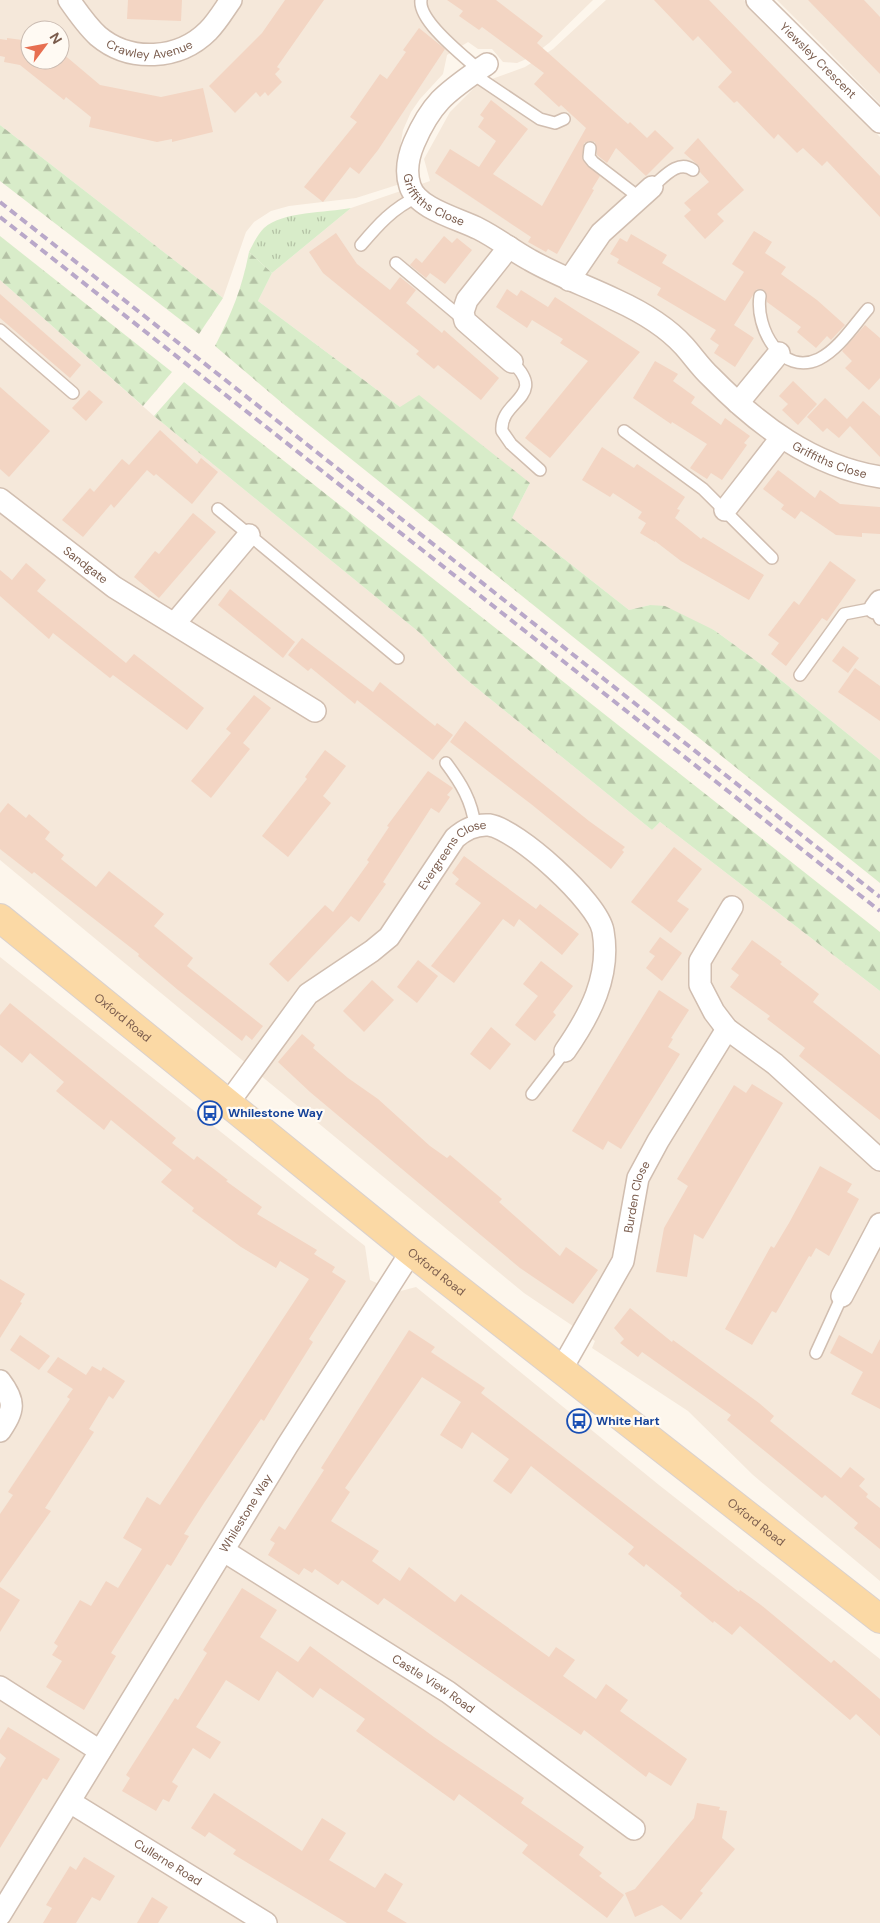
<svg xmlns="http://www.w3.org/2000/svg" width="880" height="1923" viewBox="0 0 880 1923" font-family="'DM Sans',sans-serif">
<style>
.residential{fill:#f5e8da;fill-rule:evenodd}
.grass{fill:url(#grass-tufts)}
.forest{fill:url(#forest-firs)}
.building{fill:#f3d5c3}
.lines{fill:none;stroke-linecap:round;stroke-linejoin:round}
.lane-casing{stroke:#d1beb0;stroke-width:14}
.street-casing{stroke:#d1beb0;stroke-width:24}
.primary-casing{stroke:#dad1cd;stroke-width:30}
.lane{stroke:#fff;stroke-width:11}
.street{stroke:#fff;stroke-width:21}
.primary{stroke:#fbd9a5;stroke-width:28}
.rail{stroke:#b9a8c9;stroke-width:4;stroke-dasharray:8 5;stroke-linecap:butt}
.labels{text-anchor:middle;stroke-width:4.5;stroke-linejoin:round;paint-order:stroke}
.street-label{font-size:12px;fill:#7a5c4d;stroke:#fffaf3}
.transit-label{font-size:12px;font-weight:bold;fill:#164399;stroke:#fffaf3;text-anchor:start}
</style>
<defs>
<pattern id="grass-tufts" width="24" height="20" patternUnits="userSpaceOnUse" patternTransform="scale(1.25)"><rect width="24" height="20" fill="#d8ecc9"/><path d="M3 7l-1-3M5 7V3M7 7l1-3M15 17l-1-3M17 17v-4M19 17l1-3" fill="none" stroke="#b4c2a5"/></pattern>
<pattern id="forest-firs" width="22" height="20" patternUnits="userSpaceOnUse" patternTransform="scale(1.25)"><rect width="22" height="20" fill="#d8ecc9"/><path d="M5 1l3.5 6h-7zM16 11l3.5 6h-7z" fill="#b4c2a5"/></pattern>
</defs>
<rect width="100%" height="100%" fill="#fdf6ec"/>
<g class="residential">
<path d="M0 0H593L549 43 531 57 517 63 503 62 492 49H478L468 42 447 55 443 74 420 99 411 112 403 130 397 165 400 184 356 198 289 206 271 211 254 222 246 232 223 298 0 125ZM30 30H60V60H30Z"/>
<path d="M606 0H744L880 137V760L766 668 714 630 650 605 629 610 512 518 530 483 400 407 258 301 272 273 351 208 430 181 424 159 450 112 478 84 525 67 553 49Z"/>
<path d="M777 0H880V104L825 48Z"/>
<path d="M0 280 154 416 420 633 462 676 652 830 660 822 880 991V1581L753 1475 688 1411 592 1348 595 1341 524 1293 0 860Z"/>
<path d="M0 957 365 1246 370 1280 397 1292 416 1287 659 1485 880 1659V1923H0Z"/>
</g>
<path class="grass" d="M351 208 272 273 249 252C253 244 258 234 264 228 283 211 326 213 351 208Z"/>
<g class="forest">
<path d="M0 125 223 298 199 334 0 181Z"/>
<path d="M0 236 172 372 143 406 0 280Z"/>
<path d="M249 252 272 273 258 301 400 407 419 395 530 483 512 518 629 610 650 605 665 606 714 630 766 668 880 760V883L295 414 215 346C232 313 242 288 249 252Z"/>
<path d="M184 382 880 932V991L660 822 652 830 462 676 420 633 154 416Z"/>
</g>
<g class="building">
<path d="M128 0H182L181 21 127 19Z"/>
<path d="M285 0H324L277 67 280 69 275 74 282 82 268 96 265 92 260 97 256 92 235 113 209 86 262 33Z"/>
<path d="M447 0H496L543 36 537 43 628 124 630 122 647 138 655 130 674 148 646 176 616 148 607 163 597 155 595 142 590 141 584 143 582 159 600 176 592 189 594 190 557 254 548 249 546 252 528 242 531 237 435 173 450 149 479 167 496 141 478 127 484 118 480 115 491 100 528 129 493 174 542 206 586 128 561 105 559 107 534 84 544 73 482 27 479 30 459 16 463 11Z"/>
<path d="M654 0H709L880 176V217L827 161 822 166 803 148 797 153 778 134 774 139 737 101 734 103 718 87 732 72 698 36 693 41Z"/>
<path d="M808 0H864L880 17V74Z"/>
<path d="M419 28 445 49 378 150 359 174 350 167 323 202 304 187 357 122 350 117 380 74 387 79 406 52 403 50Z"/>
<path d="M7 38 30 41V60H60V46L67 48 62 53 100 85 161 97 203 88 213 132 172 142V139L157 142 89 127 91 117 66 97 64 100 20 65 4 62 5 57 0 56V39L7 40Z"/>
<path d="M698 138 744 190 717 214 724 221 705 239 684 216 691 210 684 203 709 182 700 172 699 166 684 153Z"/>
<path d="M754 231 772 242 765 253 786 267 781 274 817 300 845 325 831 340 827 336 816 348 797 332 801 327 767 302 764 290 757 289 734 325 754 338 735 367 714 353 719 345 710 339 716 330 657 295 661 288 617 263 619 259 610 254 620 238 627 242 631 234 667 255 662 263 725 301 744 272 732 264Z"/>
<path d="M336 233 357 264 390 290 400 277 416 290 406 303 442 333 444 330 499 378 481 400 438 365 434 369 416 354 419 351 323 273 309 252Z"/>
<path d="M444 236 452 243 457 238 472 250 445 284 430 273 426 278 410 265 416 258 422 263Z"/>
<path d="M507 289 517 296 521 290 548 307 555 297 640 352 550 458 525 438 588 361 560 343 563 339 532 320 527 328 496 307Z"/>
<path d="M0 294 81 365 70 378 0 318Z"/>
<path d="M865 325 880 338V378L869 390 845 368 852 361 842 351Z"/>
<path d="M655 361 678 374 673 381 695 397 691 403 721 425 725 418 750 436 744 443 747 445 722 480 711 473 707 479 690 468 707 444 672 422 671 424 633 398Z"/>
<path d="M793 381 817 404 798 425 782 410 788 404 779 396Z"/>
<path d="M0 387 50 431 9 477 0 469Z"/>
<path d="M89 390 103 402 86 421 72 408Z"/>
<path d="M825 398 847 419 863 401 880 416V457L850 426 839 438 827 428 823 432 807 417Z"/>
<path d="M160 430 197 464 201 458 218 472 192 504 156 474 154 476 147 470 114 508 111 504 83 537 62 520 90 488 94 492 122 459 129 465Z"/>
<path d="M602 447 634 468 637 464 685 497 677 509 680 510 675 518 701 539 703 537 764 575 749 600 681 561 655 541V542L640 533 646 523 638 518 642 512 613 493 610 497 582 480Z"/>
<path d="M778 470 815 498 820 490 840 504 880 507V534L862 533V537L836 535 801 511 795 519 781 509 784 505 763 489Z"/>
<path d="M193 513 216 532 159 598 134 577 155 551 159 554Z"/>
<path d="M830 561 856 580 827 621 822 618 786 666 771 654 779 643 768 635 794 601 799 605Z"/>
<path d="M26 563 46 580 37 591 126 663 134 654 204 708 187 730 113 675 110 678 53 633 49 639 0 596V570L12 580Z"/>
<path d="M230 589 295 642 283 658 218 605Z"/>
<path d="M302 638 373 692 380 682 435 726 437 723 453 735 433 760 357 700 355 704 311 668 308 671 288 655Z"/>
<path d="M843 646 859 658 848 673 832 661Z"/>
<path d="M855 668 880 686V721L838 692Z"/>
<path d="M254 695 271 708 243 743 250 749 211 798 191 781 231 733 226 729Z"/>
<path d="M465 721 589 821 625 847 622 850 624 852 611 869 531 804 450 742Z"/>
<path d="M325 750 346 766 323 796 331 803 288 857 262 836 307 779 305 777Z"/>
<path d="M428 771 453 788 447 795 450 797 439 813 431 808 383 882 386 884 359 922 351 916 288 982 269 964 325 905 333 912 369 862 367 860 389 827 387 826Z"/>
<path d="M8 803 26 818 29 814 50 832 45 839 64 855 61 859 96 887 109 871 164 914 154 926 193 958 187 966 263 1026 252 1040 246 1035 242 1041 178 990 138 956 139 954 34 872 32 874 0 849V813Z"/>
<path d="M674 847 702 869 677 901 689 909 671 933 631 902Z"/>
<path d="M464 856 536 909 540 904 579 934 562 955 519 919 514 927 503 919 454 983 431 966 481 903 455 884 459 879 452 873Z"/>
<path d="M660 937 682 953 662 981 646 968 655 956 649 952Z"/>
<path d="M752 940 782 962 780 964 819 994 813 1002 880 1055V1120L799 1056 805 1048 767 1019 770 1016 730 987 739 975 731 969Z"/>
<path d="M418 960 438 976 417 1003 397 987Z"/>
<path d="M541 961 573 986 553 1012 556 1015 535 1041 515 1025 538 996 523 984Z"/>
<path d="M372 980 394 1000 364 1032 343 1011Z"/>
<path d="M659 990 689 1010 671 1038 673 1039 668 1047 680 1054 621 1149 608 1141 603 1150 572 1131Z"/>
<path d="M10 1003 176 1138 172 1143 194 1160 197 1156 228 1180 226 1181 262 1207 257 1214 317 1250 314 1254 335 1267 332 1272 346 1281 309 1339 313 1342 273 1406 264 1421 261 1419 204 1503 184 1534 189 1536 171 1566 167 1564 111 1653 116 1656 84 1710 46 1687 62 1661 52 1655 58 1646 54 1643 80 1600 91 1606 106 1581 118 1588 142 1549 123 1538 147 1497 160 1505 309 1279 280 1261 276 1268 241 1247 192 1211 194 1208 161 1182 172 1170 111 1120 104 1130 73 1105 56 1091 64 1082 30 1053 22 1063 0 1045V1015Z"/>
<path d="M491 1027 511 1044 490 1070 470 1054Z"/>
<path d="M302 1034 315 1045 313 1048 348 1078 378 1099 430 1146 447 1158 450 1155 502 1199 499 1202 560 1256 566 1247 598 1270 573 1304 520 1268 310 1092 278 1062Z"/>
<path d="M752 1084 783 1103 703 1239 694 1234 687 1277 656 1272 664 1228 688 1186 677 1179 734 1085 746 1093Z"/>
<path d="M820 1166 852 1184 847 1192 859 1199 829 1256 816 1248 811 1257 809 1256 776 1313 772 1311 752 1345 725 1329 771 1246 774 1248 789 1223Z"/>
<path d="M0 1279 25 1294 20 1302 22 1303 0 1338Z"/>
<path d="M630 1308 672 1342 673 1340 759 1403 774 1416 770 1421 841 1478 850 1467 865 1479 859 1486 868 1494 866 1497 880 1508V1549L854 1528 858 1523 825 1495 822 1498 727 1420 731 1415 642 1352 638 1357 620 1343 624 1339 614 1328Z"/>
<path d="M409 1330 435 1347 431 1352 485 1388 481 1393 739 1592 740 1590 761 1605 831 1663 834 1660 853 1676 880 1699V1736L856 1714 850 1720 740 1626 732 1635 714 1621 713 1623 680 1596 682 1593 646 1564 644 1567 628 1554 634 1547 531 1466 511 1494 493 1481 509 1459 472 1432 462 1449 440 1435 461 1402 422 1377 345 1488 350 1492 331 1521 379 1551 372 1561 400 1581 409 1567 455 1602 461 1594 549 1657 556 1647 575 1660 563 1676 596 1699 606 1684 628 1700 620 1711 687 1759 671 1786 649 1772 646 1777 584 1730 581 1735 384 1598 378 1605 342 1580 338 1585 315 1569 312 1573 304 1568 299 1575 268 1555 275 1543 270 1540 279 1526 285 1530 324 1470 321 1468Z"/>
<path d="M20 1335 50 1356 39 1370 10 1350Z"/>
<path d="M839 1335 872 1354 880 1339V1409L851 1394 863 1372 830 1353Z"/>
<path d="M58 1357 86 1375 92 1366 101 1371 103 1367 125 1381 113 1399 109 1396 89 1429 94 1432 45 1508 51 1511 0 1583V1514L13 1495 8 1492 70 1399 67 1397 73 1389 47 1372Z"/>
<path d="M0 1587 20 1600 0 1632Z"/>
<path d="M242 1588 277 1610 260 1637 298 1662 310 1646 434 1737 524 1798 521 1803 584 1847 579 1855 602 1873 599 1876 624 1895 607 1918 522 1853 528 1845 459 1794 454 1801 356 1731 365 1719 320 1688 313 1698 277 1671 259 1701 226 1680 196 1727 221 1742 210 1759 193 1748 172 1782 178 1786 169 1802 163 1799 156 1811 122 1791 130 1778 126 1775 175 1698 178 1700 207 1653 203 1650Z"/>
<path d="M8 1727 60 1759 47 1780 43 1778 0 1848V1768L6 1758 0 1753V1740Z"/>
<path d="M214 1793 302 1851 322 1818 346 1833 329 1860 375 1888 385 1873 403 1884 387 1911 407 1923H347L233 1854 236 1850 209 1832 205 1837 191 1828Z"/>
<path d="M697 1803 720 1807 719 1810 727 1811 722 1838 735 1849 700 1891 703 1893 681 1920 662 1905 635 1917 625 1893 635 1889 694 1818Z"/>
<path d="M84 1857 115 1876 100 1901 92 1897 76 1923H43L52 1908 46 1905 70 1866 76 1870Z"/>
<path d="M152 1897 168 1907 158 1923H137Z"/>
</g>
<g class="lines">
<g class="lane-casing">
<g id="lane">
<path d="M421 0C418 21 464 56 479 70"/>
<path d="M473 74 540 119 555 123 564 119"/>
<path d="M590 148 589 157 593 162 640 198"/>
<path d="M652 187C664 177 678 159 693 170"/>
<path d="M361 245C378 225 393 208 417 197"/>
<path d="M396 263 464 320"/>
<path d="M760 296C755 327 781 377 819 359 839 349 854 325 868 309"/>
<path d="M0 330 73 393"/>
<path d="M512 362C549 397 499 400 502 431L511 444 540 470"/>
<path d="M624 431 703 489 772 558"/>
<path d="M218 509 398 658"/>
<path d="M800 675 844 614 875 608 880 619"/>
<path d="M446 763C461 783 472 801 475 826"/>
<path d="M532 1094 565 1051"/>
<path d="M816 1353 842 1296"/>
</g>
</g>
<g class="street-casing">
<g id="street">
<path id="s1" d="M69 0C78 13 87 26 98 36 130 63 179 60 208 31 217 22 224 10 231 0"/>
<path id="s2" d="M757 0 880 122"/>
<path id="s3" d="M487 64C449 91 433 99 414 143 408 157 405 171 410 186 417 209 460 219 479 229 497 238 513 251 530 260 558 276 587 286 616 300 640 311 666 326 684 346 693 356 701 368 711 377 758 425 812 466 880 477"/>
<path d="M509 247 467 300 463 312 465 321 512 362"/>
<path d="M569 280 601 233 652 187"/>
<path d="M738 403 779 353"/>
<path id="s4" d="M0 499 114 587 315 711"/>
<path d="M725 510 781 438"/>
<path d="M875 608 880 601"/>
<path d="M175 623 249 535"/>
<path d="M732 907 700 961V985L714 1012 727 1029 775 1064 880 1160"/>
<path id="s5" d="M229 1102 308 994 372 951 389 937 455 838C465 829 475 824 489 825 517 829 598 902 603 931 611 976 590 1015 565 1051"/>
<path d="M842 1296 880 1224"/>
<path id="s6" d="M561 1370 623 1261 638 1178 658 1141 727 1029"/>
<path d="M0 1381C16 1402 14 1410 0 1431"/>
<path id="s7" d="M224 1551 448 1692 634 1829"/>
<path d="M0 1687 100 1751"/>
<path id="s8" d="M70 1802 266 1923"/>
<path id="s9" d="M0 1915 287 1446 411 1252"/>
</g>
</g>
<g class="primary-casing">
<g id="primary">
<path id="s10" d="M0 918 411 1252 880 1619"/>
</g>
</g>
<use href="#lane" class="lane"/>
<use href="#street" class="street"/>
<use href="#primary" class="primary"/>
<g class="rail">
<path d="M0 202 880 897"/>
<path d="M0 217 880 911"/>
</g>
</g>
<defs>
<g id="bus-ring" transform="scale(1.25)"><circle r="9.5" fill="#fffaf3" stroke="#1a4fb4" stroke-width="1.5"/><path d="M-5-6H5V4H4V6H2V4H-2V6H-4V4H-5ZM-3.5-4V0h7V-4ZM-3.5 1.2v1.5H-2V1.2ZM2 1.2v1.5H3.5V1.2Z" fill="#1a4fb4"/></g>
</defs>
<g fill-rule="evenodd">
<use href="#bus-ring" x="210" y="1113"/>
<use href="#bus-ring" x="579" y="1421"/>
</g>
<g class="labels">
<g class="street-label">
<text dy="4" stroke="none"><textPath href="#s1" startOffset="102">Crawley Avenue</textPath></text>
<text dy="4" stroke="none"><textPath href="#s2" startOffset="86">Yiewsley Crescent</textPath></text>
<text dy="4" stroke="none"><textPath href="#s3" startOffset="181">Griffiths Close</textPath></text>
<text dy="4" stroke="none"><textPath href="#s3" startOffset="662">Griffiths Close</textPath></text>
<text dy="4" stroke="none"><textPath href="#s4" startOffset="108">Sandgate</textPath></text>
<text dy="4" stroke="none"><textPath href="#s5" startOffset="339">Evergreens Close</textPath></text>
<text dy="4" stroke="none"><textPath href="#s10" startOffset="158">Oxford Road</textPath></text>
<text dy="4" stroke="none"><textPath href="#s6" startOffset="191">Burden Close</textPath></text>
<text dy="4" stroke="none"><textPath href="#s10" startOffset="562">Oxford Road</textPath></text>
<text dy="4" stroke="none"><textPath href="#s9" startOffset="471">Whilestone Way</textPath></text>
<text dy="4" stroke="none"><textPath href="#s10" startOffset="968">Oxford Road</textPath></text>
<text dy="4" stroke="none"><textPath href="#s7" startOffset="248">Castle View Road</textPath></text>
<text dy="4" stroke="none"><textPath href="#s8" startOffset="115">Cullerne Road</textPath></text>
</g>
<g class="transit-label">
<text x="228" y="1117">Whilestone Way</text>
<text x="596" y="1425">White Hart</text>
</g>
</g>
<g transform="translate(45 45) rotate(58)"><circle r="24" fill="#fffaf3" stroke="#cabbb1"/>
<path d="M0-4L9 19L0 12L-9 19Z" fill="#e76f51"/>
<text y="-8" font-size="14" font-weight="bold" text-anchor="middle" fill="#7a5c4d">N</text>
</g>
</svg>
